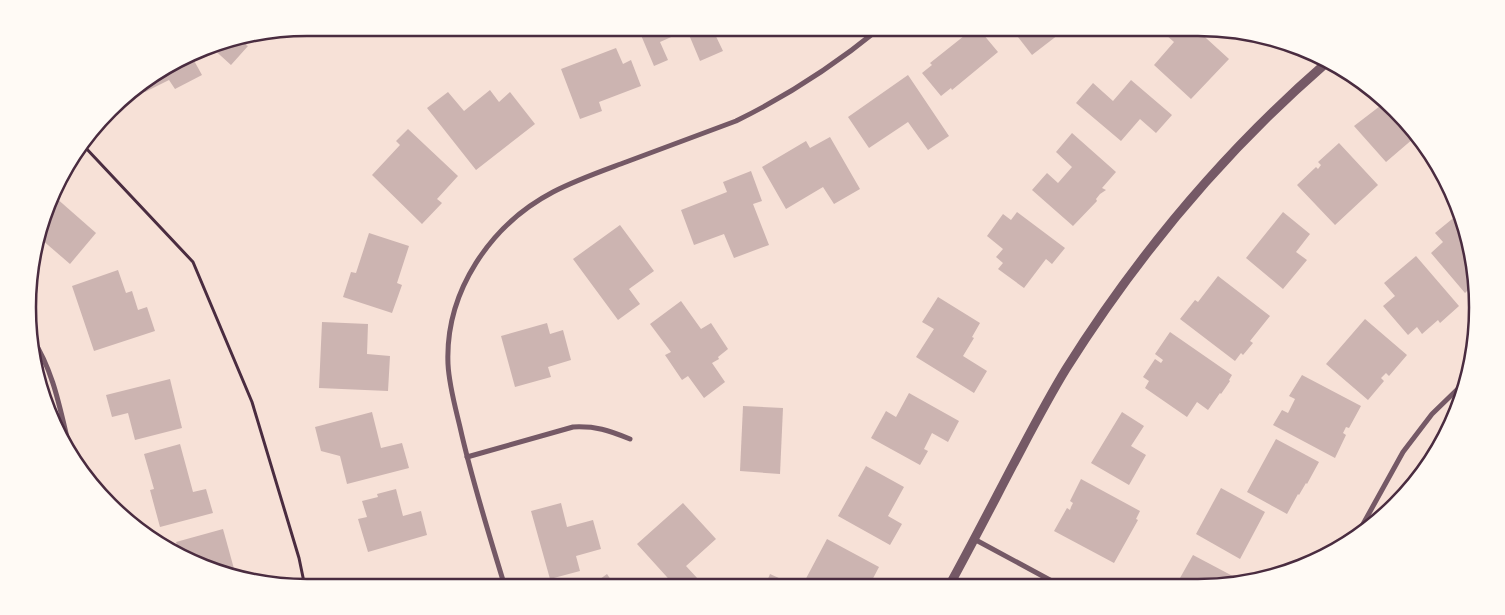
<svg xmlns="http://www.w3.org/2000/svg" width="1505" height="615" viewBox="0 0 1505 615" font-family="Poppins,sans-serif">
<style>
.building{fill:#ccb4b1}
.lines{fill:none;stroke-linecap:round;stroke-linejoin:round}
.path{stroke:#4a2c40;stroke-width:3}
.minor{stroke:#755966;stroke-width:5}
.tertiary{stroke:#755966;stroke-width:9}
.rim{fill:none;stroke:#4a2c40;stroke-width:2.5}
</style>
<rect width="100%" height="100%" fill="#f7e1d7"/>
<g class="building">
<path d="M638 28H712L723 51 700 61 687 30 660 42 668 60 654 66Z"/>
<path d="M974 28H978L998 52 952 90 951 88 941 96 922 73 932 65 930 63Z"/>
<path d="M1011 28H1067L1032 55Z"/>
<path d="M1171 28H1195L1229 59 1191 99 1154 65 1174 42 1165 34Z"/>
<path d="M254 36 246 45 248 46 231 65 210 46 217 42Z"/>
<path d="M616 48 623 64 631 60 641 86 599 102 602 111 580 119 561 69Z"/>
<path d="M192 57 202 75 175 89 169 80 145 92 142 86Z"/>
<path d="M908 75 949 136 928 150 908 122 869 148 848 117Z"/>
<path d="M1131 80 1172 115 1156 133 1140 119 1121 141 1076 103 1093 83 1113 101Z"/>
<path d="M490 90 499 102 510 92 535 124 476 170 427 108 448 92 464 111Z"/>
<path d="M1384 103 1385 104 1387 103 1414 138 1386 162 1354 126Z"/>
<path d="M408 129 458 176 437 199 442 203 422 224 372 175 400 145 396 141Z"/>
<path d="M1072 133 1116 172 1102 188 1106 190 1100 194 1096 199 1097 201 1073 226 1032 190 1047 173 1058 183 1072 167 1056 152Z"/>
<path d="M830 137 860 189 834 204 823 187 786 209 762 167 806 141 810 148Z"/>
<path d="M1339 143 1378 185 1335 225 1297 185 1316 167 1318 169 1321 165 1318 162Z"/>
<path d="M751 171 762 201 753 204 769 245 734 258 724 234 694 245 681 210 727 192 723 182Z"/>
<path d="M55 197 96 233 70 264 41 239Z"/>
<path d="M1017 212 1065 248 1052 264 1046 259 1024 288 998 269 1003 263 996 257 1003 249 987 236 1003 214 1011 220Z"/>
<path d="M1283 212 1310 234 1296 252 1307 260 1283 289 1246 258Z"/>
<path d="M1457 215 1477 289 1476 295 1470 288 1465 293 1431 253 1443 242 1435 233Z"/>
<path d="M620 225 654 271 629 289 640 304 618 320 573 259Z"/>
<path d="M369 233 409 246 397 283 402 285 392 313 343 297 351 272 356 273Z"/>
<path d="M1416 256 1459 306 1440 323 1438 320 1422 334 1417 327 1408 335 1383 306 1395 296 1384 283Z"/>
<path d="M118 270 126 293 132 291 138 310 147 307 155 331 94 351 72 286Z"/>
<path d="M1218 276 1270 316 1250 341 1253 343 1243 355 1241 353 1235 361 1180 319 1195 300 1198 302Z"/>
<path d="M938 297 980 323 972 337 974 338 963 356 987 371 974 393 916 357 934 329 922 322Z"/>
<path d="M681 301 701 329 711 323 728 349 718 357 719 359 712 363 725 382 704 398 688 376 682 380 665 355 671 352 650 324Z"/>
<path d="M1365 319 1407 355 1389 376 1386 373 1381 378 1384 381 1368 400 1326 364Z"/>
<path d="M322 322 368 324 367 354 390 356 388 391 319 388Z"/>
<path d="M547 323 550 334 563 330 571 360 548 367 551 377 515 387 501 336Z"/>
<path d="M1170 332 1232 375 1229 380 1230 381 1221 394 1220 393 1208 410 1197 402 1187 417 1145 388 1149 381 1143 377 1155 359 1161 363 1163 360 1155 354Z"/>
<path d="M1302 375 1361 406 1349 428 1346 427 1343 433 1346 435 1335 458 1273 425 1282 410 1288 413 1295 399 1289 396Z"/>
<path d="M170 379 182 428 135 440 128 413 112 417 106 395Z"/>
<path d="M909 393 959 421 948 442 932 433 924 449 928 451 920 465 871 438 886 411 896 417Z"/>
<path d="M743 406 783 408 780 474 740 471Z"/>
<path d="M372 412 381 448 402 443 409 468 347 484 340 456 321 451 315 427Z"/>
<path d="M1122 412 1144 426 1131 446 1146 455 1129 485 1091 463Z"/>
<path d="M1276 439 1319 462 1307 484 1306 483 1299 495 1298 494 1287 514 1247 492Z"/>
<path d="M180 444 193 492 206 489 213 513 160 527 150 490 154 489 144 454Z"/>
<path d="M866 466 904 487 888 516 902 524 890 545 838 516Z"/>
<path d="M1081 479 1140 511 1136 519 1138 520 1114 563 1054 531 1067 508 1070 510 1071 507 1073 503 1070 501Z"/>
<path d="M1221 488 1265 512 1240 559 1196 534Z"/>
<path d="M396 489 403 516 421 511 427 535 368 552 358 519 367 517 362 501 378 497 377 494Z"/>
<path d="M561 503 567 527 593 520 601 549 576 556 580 571 550 579 531 511Z"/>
<path d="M683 503 716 539 686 566 698 579 690 586 676 587 637 544Z"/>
<path d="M223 529 236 576 218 573 179 552 176 542Z"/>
<path d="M827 539 879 567 869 586H862L849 579 845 586H802Z"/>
<path d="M1193 555 1244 582 1234 585H1176Z"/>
<path d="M607 574 616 587H589Z"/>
<path d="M770 574 781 579 777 586H765Z"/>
<path d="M419 580 422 587H402Z"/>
</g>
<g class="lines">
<path class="path" d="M83 145 193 262 252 402 299 558 305 587"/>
<g class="minor">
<path d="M32 338C55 373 61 415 71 454"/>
<path d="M467 457 573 427C596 426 608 430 630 439"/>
<path d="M1357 535 1403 452 1432 414 1465 382"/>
<path d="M974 539 1061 586"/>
<path d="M505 587C489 534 472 481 460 427 455 406 449 385 448 364 445 292 490 225 553 192 576 180 602 171 626 162 663 148 699 135 736 121 787 96 836 64 880 28"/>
</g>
<path class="tertiary" d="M949 586C971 546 992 505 1013 465 1030 433 1047 400 1066 369 1137 256 1224 152 1325 64"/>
</g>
<path d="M0 0H1505V615H0ZM307 36H1198A271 271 0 0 1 1469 307V308A271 271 0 0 1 1198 579H307A271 271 0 0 1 36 308V307A271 271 0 0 1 307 36Z" fill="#fffaf5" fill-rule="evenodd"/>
<path class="rim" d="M307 36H1198A271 271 0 0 1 1469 307V308A271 271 0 0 1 1198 579H307A271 271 0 0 1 36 308V307A271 271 0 0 1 307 36Z"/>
</svg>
